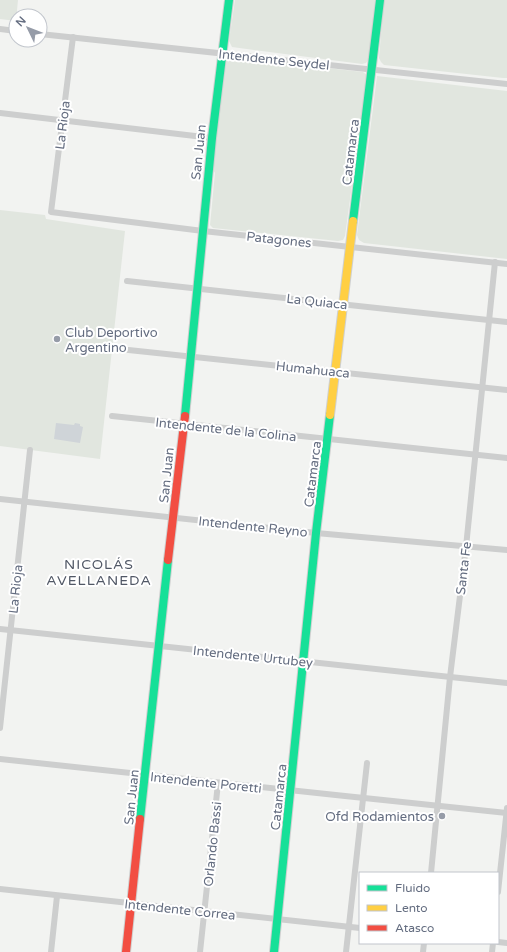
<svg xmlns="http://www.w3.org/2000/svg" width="507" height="952" viewBox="0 0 507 952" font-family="'Varela Round',sans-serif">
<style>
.grass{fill:#e1e6df}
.water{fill:#cfd4d8}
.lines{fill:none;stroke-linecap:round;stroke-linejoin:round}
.fast-casing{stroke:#cfd0d0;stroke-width:10}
.slow-casing{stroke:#cfd0d0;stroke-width:10}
.jam-casing{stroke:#cfd0d0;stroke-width:10}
.street{stroke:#cdcece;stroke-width:6}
.fast{stroke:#16e098;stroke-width:8}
.slow{stroke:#ffcf43;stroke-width:8}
.jam{stroke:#f24e42;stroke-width:8}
.poi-dot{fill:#969ca8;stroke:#fff;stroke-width:1.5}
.labels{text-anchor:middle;stroke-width:4;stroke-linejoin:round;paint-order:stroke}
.street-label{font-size:13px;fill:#646d80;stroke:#fff}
.poi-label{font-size:13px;fill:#646d80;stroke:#fff;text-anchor:start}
.neighbourhood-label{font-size:14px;letter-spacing:1px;fill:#515866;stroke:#fff}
</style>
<rect width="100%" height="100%" fill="#f2f3f1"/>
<g class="grass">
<path d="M0 0H18L16 21 0 19Z"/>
<path d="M235 0H375L369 59 366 63 362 64 232 47 229 41Z"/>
<path d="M384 0H507V78H503L384 65 381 62 379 58Z"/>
<path d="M227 57 363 72 367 75 345 236 343 240 338 241 213 228 210 225 215 173 212 168Z"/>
<path d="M377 76 507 91V259L364 243 359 240 357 235Z"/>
<path d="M0 210 45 215 46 219 125 231 100 459 0 446Z"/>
</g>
<path class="water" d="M56 423 74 425 75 423 80 424V426L83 427 80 443 54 439Z"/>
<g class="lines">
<g class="fast-casing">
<g id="fast">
<path d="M353 221 380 0"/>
<path d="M185 416 212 138 229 0"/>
<path d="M140 819 168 560"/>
<path d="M274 952 316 533 330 415"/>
</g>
</g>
<g class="slow-casing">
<path id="slow" d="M330 415 353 221"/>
</g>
<g class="jam-casing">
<g id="jam">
<path d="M168 560 185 416"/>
<path d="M126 952 140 819"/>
</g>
</g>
<g class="street">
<path d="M0 29 16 31"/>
<path d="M40 34 507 84"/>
<path d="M73 37 51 212 203 231 507 264"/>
<path d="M0 113 212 138"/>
<path d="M127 281 507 322"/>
<path d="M119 349 507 390"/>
<path d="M112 416 507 458"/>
<path d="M0 499 316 533 507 550"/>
<path d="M0 629 507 683"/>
<path d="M0 728 30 450"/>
<path d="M0 759C169 778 338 795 507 813"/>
<path d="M431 873 450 677 466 547 495 262"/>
<path d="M0 889 360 928"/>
<path d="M498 892 507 808"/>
<path d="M498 942 507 943"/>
<path d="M51 952 57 896"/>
<path d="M200 952 218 783"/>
<path d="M346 952 367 763"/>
<path d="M423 952 424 943"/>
<path d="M492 952 493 943"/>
</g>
<use href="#fast" class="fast"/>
<use href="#slow" class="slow"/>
<use href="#jam" class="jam"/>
</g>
<g class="poi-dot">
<circle cx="57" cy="339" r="4"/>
<circle cx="442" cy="816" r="4"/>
</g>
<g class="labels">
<g class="street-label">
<text transform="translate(274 59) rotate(6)" y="5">Intendente Seydel</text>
<text transform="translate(62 125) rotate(-83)" y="5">La Rioja</text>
<text transform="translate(198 152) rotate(-84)" y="5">San Juan</text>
<text transform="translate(350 152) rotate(-83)" y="5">Catamarca</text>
<text transform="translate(279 239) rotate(6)" y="5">Patagones</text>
<text transform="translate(317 301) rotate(6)" y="5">La Quiaca</text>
<text transform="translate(313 369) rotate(6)" y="5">Humahuaca</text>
<text transform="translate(226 429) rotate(6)" y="5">Intendente de la Colina</text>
<text transform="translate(312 474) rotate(-83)" y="5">Catamarca</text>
<text transform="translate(166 475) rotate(-84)" y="5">San Juan</text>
<text transform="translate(253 526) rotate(6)" y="5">Intendente Reyno</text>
<text transform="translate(463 568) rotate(-83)" y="5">Santa Fe</text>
<text transform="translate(15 589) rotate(-84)" y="5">La Rioja</text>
<text transform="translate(253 656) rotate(6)" y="5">Intendente Urtubey</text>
<text transform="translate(206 782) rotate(6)" y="5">Intendente Poretti</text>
<text transform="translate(131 797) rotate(-84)" y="5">San Juan</text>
<text transform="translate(278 797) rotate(-84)" y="5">Catamarca</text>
<text transform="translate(212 844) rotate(-84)" y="5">Orlando Bassi</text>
<text transform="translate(180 909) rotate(6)" y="5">Intendente Correa</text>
</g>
<g class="poi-label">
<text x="65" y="337">Club Deportivo<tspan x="65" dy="15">Argentino</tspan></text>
<text x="434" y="821" text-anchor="end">Ofd Rodamientos</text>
</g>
<g class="neighbourhood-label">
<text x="99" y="569">NICOLÁS<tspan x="99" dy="16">AVELLANEDA</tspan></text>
</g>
</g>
<rect x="359" y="872" width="140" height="72" fill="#ffffff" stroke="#c1c5cc"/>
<rect x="367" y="885" width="20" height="6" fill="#16e098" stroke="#c1c5cc"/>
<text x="395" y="892" font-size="12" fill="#646d80">Fluido</text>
<rect x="367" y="905" width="20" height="6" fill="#ffcf43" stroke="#c1c5cc"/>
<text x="395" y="912" font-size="12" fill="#646d80">Lento</text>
<rect x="367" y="925" width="20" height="6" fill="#f24e42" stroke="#c1c5cc"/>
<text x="395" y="932" font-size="12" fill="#646d80">Atasco</text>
<g transform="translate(28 28) rotate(313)"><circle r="19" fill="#ffffff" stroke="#c1c5cc"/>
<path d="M0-3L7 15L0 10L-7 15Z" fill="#969ca8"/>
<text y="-6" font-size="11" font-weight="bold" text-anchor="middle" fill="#646d80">N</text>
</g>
</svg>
